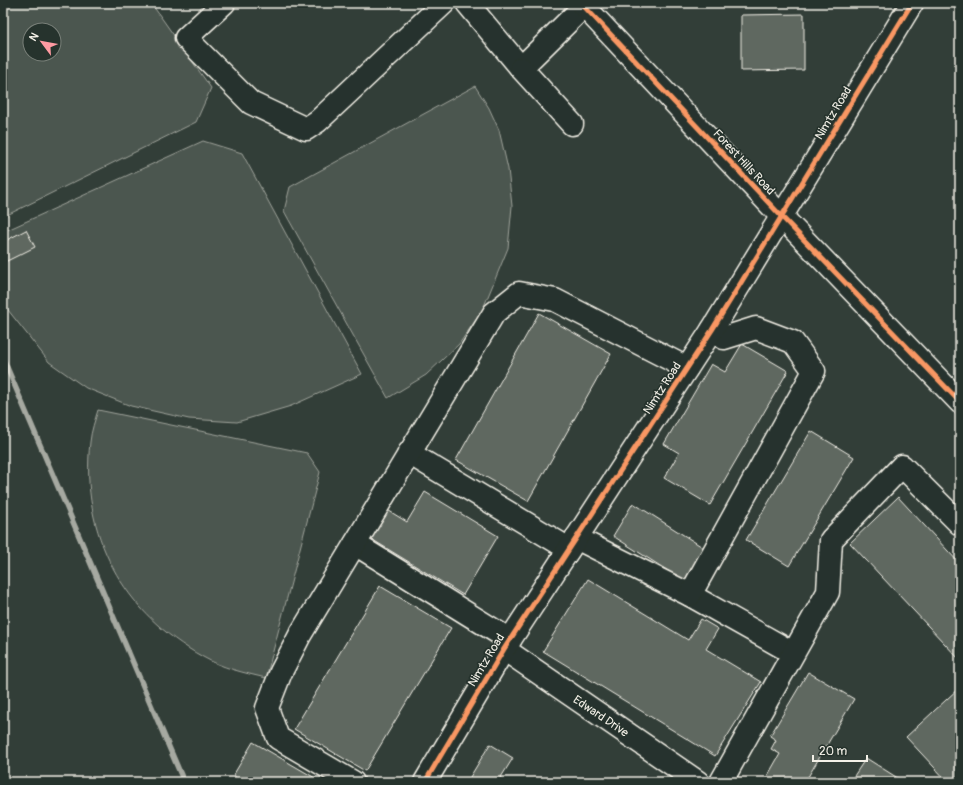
<svg xmlns="http://www.w3.org/2000/svg" width="963" height="785" viewBox="0 0 963 785" font-family="Pangolin,sans-serif">
<style>
.green{fill:#4c564f;stroke:#a0a49c;fill-rule:evenodd}
.lines{fill:none;stroke-linecap:round;stroke-linejoin:round}
.stream{stroke:#a6a9a1;stroke-width:5.5}
.building{fill:#5f6861;stroke:#f4f1e8}
.minor-casing{stroke:#f4f1e8;stroke-width:25}
.minor{stroke:#26332d;stroke-width:22}
.cycleway-casing{stroke:#26332d;stroke-width:8}
.cycleway{stroke:#f99763;stroke-width:5}
.labels{text-anchor:middle;stroke-width:3.5;stroke-linejoin:round;paint-order:stroke}
.street-label{font-size:12px;fill:#f4f1e8;stroke:#26332d}
</style>
<rect width="100%" height="100%" fill="#323e38"/>
<filter id="ink" filterUnits="userSpaceOnUse"><feTurbulence type="fractalNoise" baseFrequency=".025" numOctaves="2"/><feDisplacementMap in="SourceGraphic" scale="8" xChannelSelector="R" yChannelSelector="G"/><feConvolveMatrix kernelMatrix="1 2 1 2 8 2 1 2 1" color-interpolation-filters="sRGB"/></filter>
<g filter="url(#ink)">
<g class="green">
<path d="M3 3H151L211 88 196 122 3 217ZM30 30H54V54H30Z"/>
<path d="M475 86 489 108 499 130 508 169 512 206 508 248 482 311 459 344 426 375 388 398 284 211 290 187Z"/>
<path d="M203 141 242 153 362 374 291 406 237 422 189 419 131 406 86 388 49 362 8 310 3 299V232Z"/>
<path d="M98 410 307 453 320 472 266 678C245 673 222 668 203 657 123 613 80 534 90 442 91 431 95 420 98 410Z"/>
</g>
<g class="lines">
<path class="stream" d="M3 358 184 782"/>
</g>
<g class="building">
<path d="M804 14V70L741 71V15Z"/>
<path d="M26 230 35 247 3 263V242Z"/>
<path d="M539 313 611 354 528 501 456 460Z"/>
<path d="M742 344 788 371 710 505 664 478 679 453 664 444 711 364 725 372Z"/>
<path d="M811 431 854 457 789 566 746 540Z"/>
<path d="M425 492 498 536 463 595 368 537 386 509 407 522Z"/>
<path d="M898 497 960 564V660L850 543Z"/>
<path d="M633 503 704 548 684 581 613 536Z"/>
<path d="M588 579 688 640 701 619 718 629 706 649 761 682 715 756 543 651Z"/>
<path d="M380 586 451 628 365 771 294 729Z"/>
<path d="M808 672 854 699 805 782H764L780 754 771 749 776 740 770 736Z"/>
<path d="M960 687V782H948L906 737Z"/>
<path d="M253 742 322 782H237L234 774Z"/>
<path d="M490 744 513 758 498 782H467Z"/>
<path d="M866 758 904 782H850Z"/>
</g>
<g class="lines">
<g class="minor-casing">
<g id="minor">
<path d="M224 3 186 38 251 103 306 129 318 121 444 3"/>
<path d="M467 3 521 68 584 6"/>
<path d="M581 3 782 217 960 402"/>
<path d="M521 68 572 124"/>
<path d="M409 453 569 549"/>
<path d="M576 538 690 595 793 653"/>
<path d="M355 544 510 640"/>
<path d="M690 595 814 371 793 342 756 328 724 338 712 330"/>
<path d="M504 649 698 782"/>
<path d="M353 782 278 738 267 708 281 672 300 635 494 313 519 293 555 300 687 368"/>
<path d="M425 782 504 649 712 330 912 3"/>
<path d="M721 782 828 592 831 540 902 466 960 524"/>
</g>
</g>
<use href="#minor" class="minor"/>
<g class="cycleway-casing">
<g id="cycleway">
<path d="M581 3 782 217 960 402"/>
<path d="M425 782 504 649 712 330 912 3"/>
</g>
</g>
<use href="#cycleway" class="cycleway"/>
</g>
</g>
<g class="labels">
<g class="street-label">
<text transform="translate(833 113) rotate(-59)" y="4">Nimtz Road</text>
<text transform="translate(744 162) rotate(47)" y="4">Forest Hills Road</text>
<text transform="translate(662 388) rotate(-57)" y="4">Nimtz Road</text>
<text transform="translate(486 660) rotate(-59)" y="4">Nimtz Road</text>
<text transform="translate(601 716) rotate(34)" y="4">Edward Drive</text>
</g>
</g>
<rect width="963" height="785" fill="none" stroke="#26332d" stroke-width="16"/>
<rect x="8" y="8" width="947" height="769" fill="none" stroke="#f4f1e8" stroke-width="1.5" filter="url(#ink)"/>
<g transform="translate(42 42) rotate(302)"><circle r="19" fill="#26332d" stroke="#787f78"/>
<path d="M0-3L7 15L0 10L-7 15Z" fill="#ff9aa2"/>
<text y="-6" font-size="11" font-weight="bold" text-anchor="middle" fill="#f4f1e8">N</text>
</g>
<path d="M813 755v6h54v-6" fill="none" stroke="#f4f1e8" stroke-width="2"/>
<text x="819" y="755" font-size="12" fill="#f4f1e8" stroke="#26332d" stroke-width="3" paint-order="stroke">20 m</text>
</svg>
